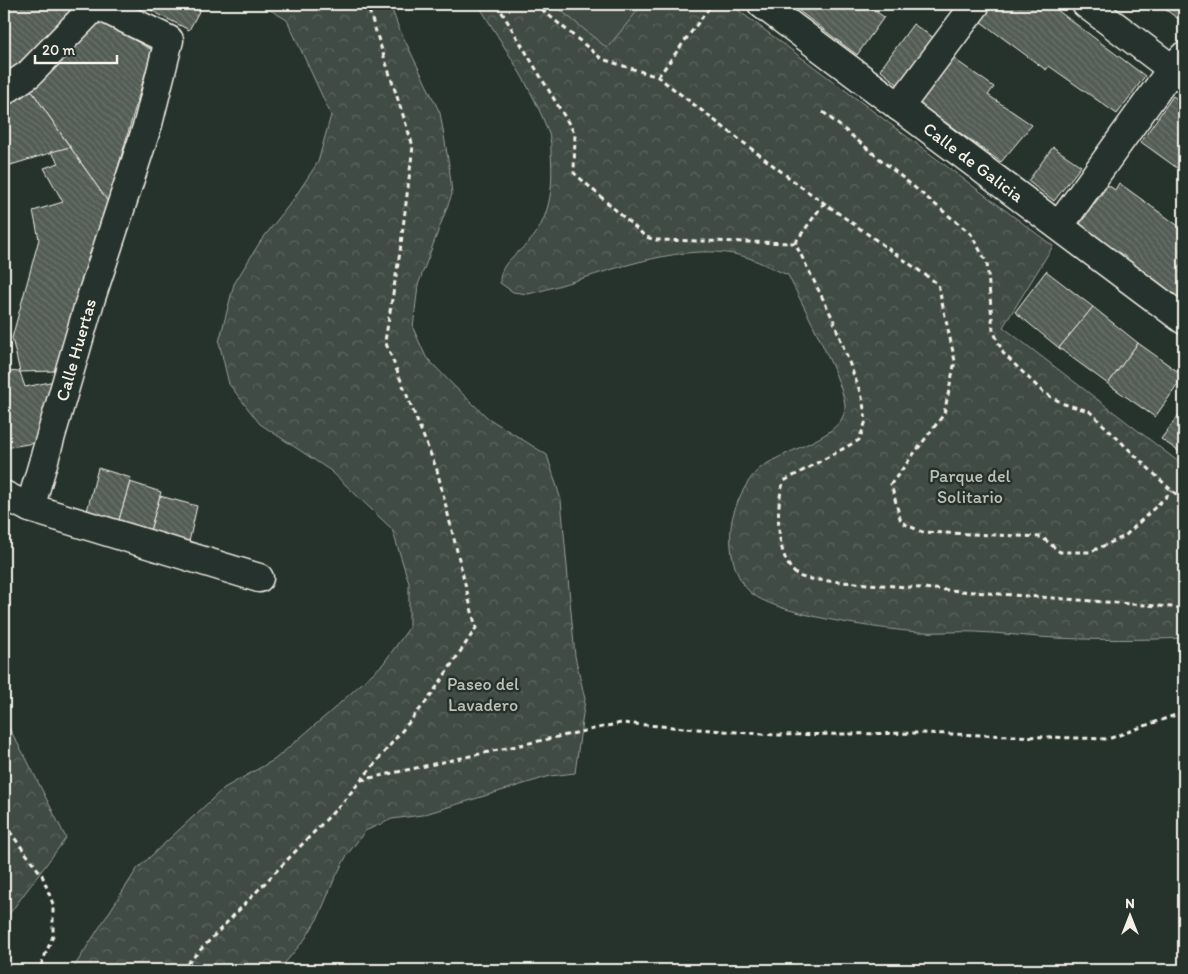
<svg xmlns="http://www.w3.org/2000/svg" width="1188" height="974" viewBox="0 0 1188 974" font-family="Itim,sans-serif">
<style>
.forest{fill:url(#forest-crowns);stroke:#9a9e96}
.pitch{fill:#414b45;stroke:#9a9e96}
.building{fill:url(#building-back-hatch);stroke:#f4f1e8}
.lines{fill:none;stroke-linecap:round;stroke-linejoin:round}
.minor-casing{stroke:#f4f1e8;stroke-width:31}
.path{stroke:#f4f1e8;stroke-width:3;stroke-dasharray:5 4;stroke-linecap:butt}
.minor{stroke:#26332d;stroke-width:28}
.labels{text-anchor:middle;stroke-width:5;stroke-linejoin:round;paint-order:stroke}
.street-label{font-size:18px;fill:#f4f1e8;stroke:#26332d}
.park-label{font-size:18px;fill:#bebfb7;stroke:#26332d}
</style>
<defs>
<pattern id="forest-crowns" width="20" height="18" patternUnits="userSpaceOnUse" patternTransform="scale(1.25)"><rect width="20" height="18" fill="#414b45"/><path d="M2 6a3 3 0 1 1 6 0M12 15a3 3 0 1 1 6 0" fill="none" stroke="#5d6560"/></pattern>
<pattern id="building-back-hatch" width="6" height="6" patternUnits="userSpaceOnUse" patternTransform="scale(1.25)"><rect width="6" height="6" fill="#525c55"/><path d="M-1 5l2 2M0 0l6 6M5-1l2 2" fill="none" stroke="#6c746d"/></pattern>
</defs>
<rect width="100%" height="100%" fill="#26332d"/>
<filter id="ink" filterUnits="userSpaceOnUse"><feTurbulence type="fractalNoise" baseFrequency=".02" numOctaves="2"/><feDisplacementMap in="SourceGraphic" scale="10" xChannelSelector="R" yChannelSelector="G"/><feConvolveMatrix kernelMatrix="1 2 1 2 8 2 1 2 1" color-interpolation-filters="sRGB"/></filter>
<g filter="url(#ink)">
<g class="forest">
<path d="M260 4H390L398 26 440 113 449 165 452 194 418 285 413 328 426 357 454 386 488 418 547 455 561 500 575 656 585 699 575 773 550 776 422 815 392 819 365 831 347 855 334 880 319 916 305 939 279 970H72L137 869 224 788 274 760 329 713 383 664 409 628V583L392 529 331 471 260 424 229 384 219 342 234 284 260 242 293 200 318 162 331 115 287 20Z"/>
<path d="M478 4H730L1053 246 1003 327 1184 466V638C1141 640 1098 640 1055 638 1029 637 1002 633 976 632 957 631 937 633 918 632 882 629 772 615 749 591 732 574 728 543 732 520 735 505 745 483 756 472 776 451 842 440 845 409 848 389 799 298 788 275 775 270 762 263 749 258 683 236 593 279 528 294L513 292 500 283C499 258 526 252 538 230 552 206 553 180 551 153 551 147 551 140 549 134 533 88 503 46 478 4Z"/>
<path d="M4 719 28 762 66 838 4 921Z"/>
</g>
<path class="pitch" d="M553 4H643L607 48Z"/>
<g class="building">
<path d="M10 4H83L20 66 4 75V9Z"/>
<path d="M139 4H203L189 30Z"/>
<path d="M790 4H865L884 17 857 55Z"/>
<path d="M982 4H1049L1145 76 1117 114 1049 66 1046 70 973 16Z"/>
<path d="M1158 4H1184V23Z"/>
<path d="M100 21 152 50 108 202 31 90Z"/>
<path d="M913 24 937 40 901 87 880 70Z"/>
<path d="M947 54 994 87 988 95 1032 125 1001 162 911 98Z"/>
<path d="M31 90 70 147 4 167V106Z"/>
<path d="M1173 96 1184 104V173L1141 142Z"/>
<path d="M70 147 108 202 55 371 20 372 12 338 39 239 33 211 63 202 44 168 59 163 51 152Z"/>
<path d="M1053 147 1081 166 1054 201 1028 181Z"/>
<path d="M1119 183 1184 230V302L1080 224 1108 185 1115 190Z"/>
<path d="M1046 271 1093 307 1059 348 1015 312Z"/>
<path d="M1093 307 1138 343 1108 384 1059 348Z"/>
<path d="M1138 343 1184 376 1155 417 1108 384Z"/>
<path d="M4 367 5 371 20 372 25 387 55 381 40 442 4 448Z"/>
<path d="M1184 408V455L1161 439Z"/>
<path d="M98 468 131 478 119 520 87 511Z"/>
<path d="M130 482 161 492 150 531 119 520Z"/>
<path d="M160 496 197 506 189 542 150 531Z"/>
</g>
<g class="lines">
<g class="minor-casing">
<g id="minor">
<path id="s1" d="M762 4 1184 320"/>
<path d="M1086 4 1184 78"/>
<path d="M97 5 169 40 148 124 90 301 30 508 259 578"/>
<path d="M4 91 29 74 97 4"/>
<path d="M899 107 976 4"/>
<path d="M1059 226 1171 70 1184 56"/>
<path d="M4 495 30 508"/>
</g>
</g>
<g class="path">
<path d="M497 4 575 134 574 173 646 237 656 240 795 243 833 319 862 397 866 421 859 440 784 481C775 503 775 562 799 576 807 580 832 581 842 582L1184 608"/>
<path d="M535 4 602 59 658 77 800 186 938 284 955 361 944 414 891 484 901 522 922 532 1042 537 1060 552H1090L1125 536 1172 491"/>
<path d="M658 77 712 4"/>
<path d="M823 112 971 234 987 263 993 330 1003 353 1044 393 1064 404 1089 411 1172 491 1184 499"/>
<path d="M795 243 824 203"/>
<path d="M4 532 9 527"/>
<path d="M361 780 621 723 775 735 919 733 1108 739 1184 712"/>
<path d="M4 824 42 875 53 904V936L39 970"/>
<path d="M181 970 343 802 430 697 476 628 437 470 385 341 400 252 413 146 367 4"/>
</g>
<use href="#minor" class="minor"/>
</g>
</g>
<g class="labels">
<g class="street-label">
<text dy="6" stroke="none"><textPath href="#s1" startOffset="264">Calle de Galicia</textPath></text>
<text transform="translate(76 350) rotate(-74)" y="6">Calle Huertas</text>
</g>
<g class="park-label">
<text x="970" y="482">Parque del<tspan x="970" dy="21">Solitario</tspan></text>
<text x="483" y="690">Paseo del<tspan x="483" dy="21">Lavadero</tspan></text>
</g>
</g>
<rect width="1188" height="974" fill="none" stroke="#26332d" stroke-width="20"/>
<rect x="10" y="10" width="1168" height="954" fill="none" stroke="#f4f1e8" stroke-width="2" filter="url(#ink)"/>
<g transform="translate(1130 916)" stroke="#26332d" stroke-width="4" paint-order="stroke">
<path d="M0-4L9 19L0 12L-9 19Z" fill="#f4f1e8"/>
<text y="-8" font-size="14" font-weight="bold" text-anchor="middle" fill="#f4f1e8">N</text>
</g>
<path d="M35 55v8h82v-8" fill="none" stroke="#f4f1e8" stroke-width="2.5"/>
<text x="42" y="55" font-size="15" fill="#f4f1e8" stroke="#26332d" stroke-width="4" paint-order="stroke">20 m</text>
</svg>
